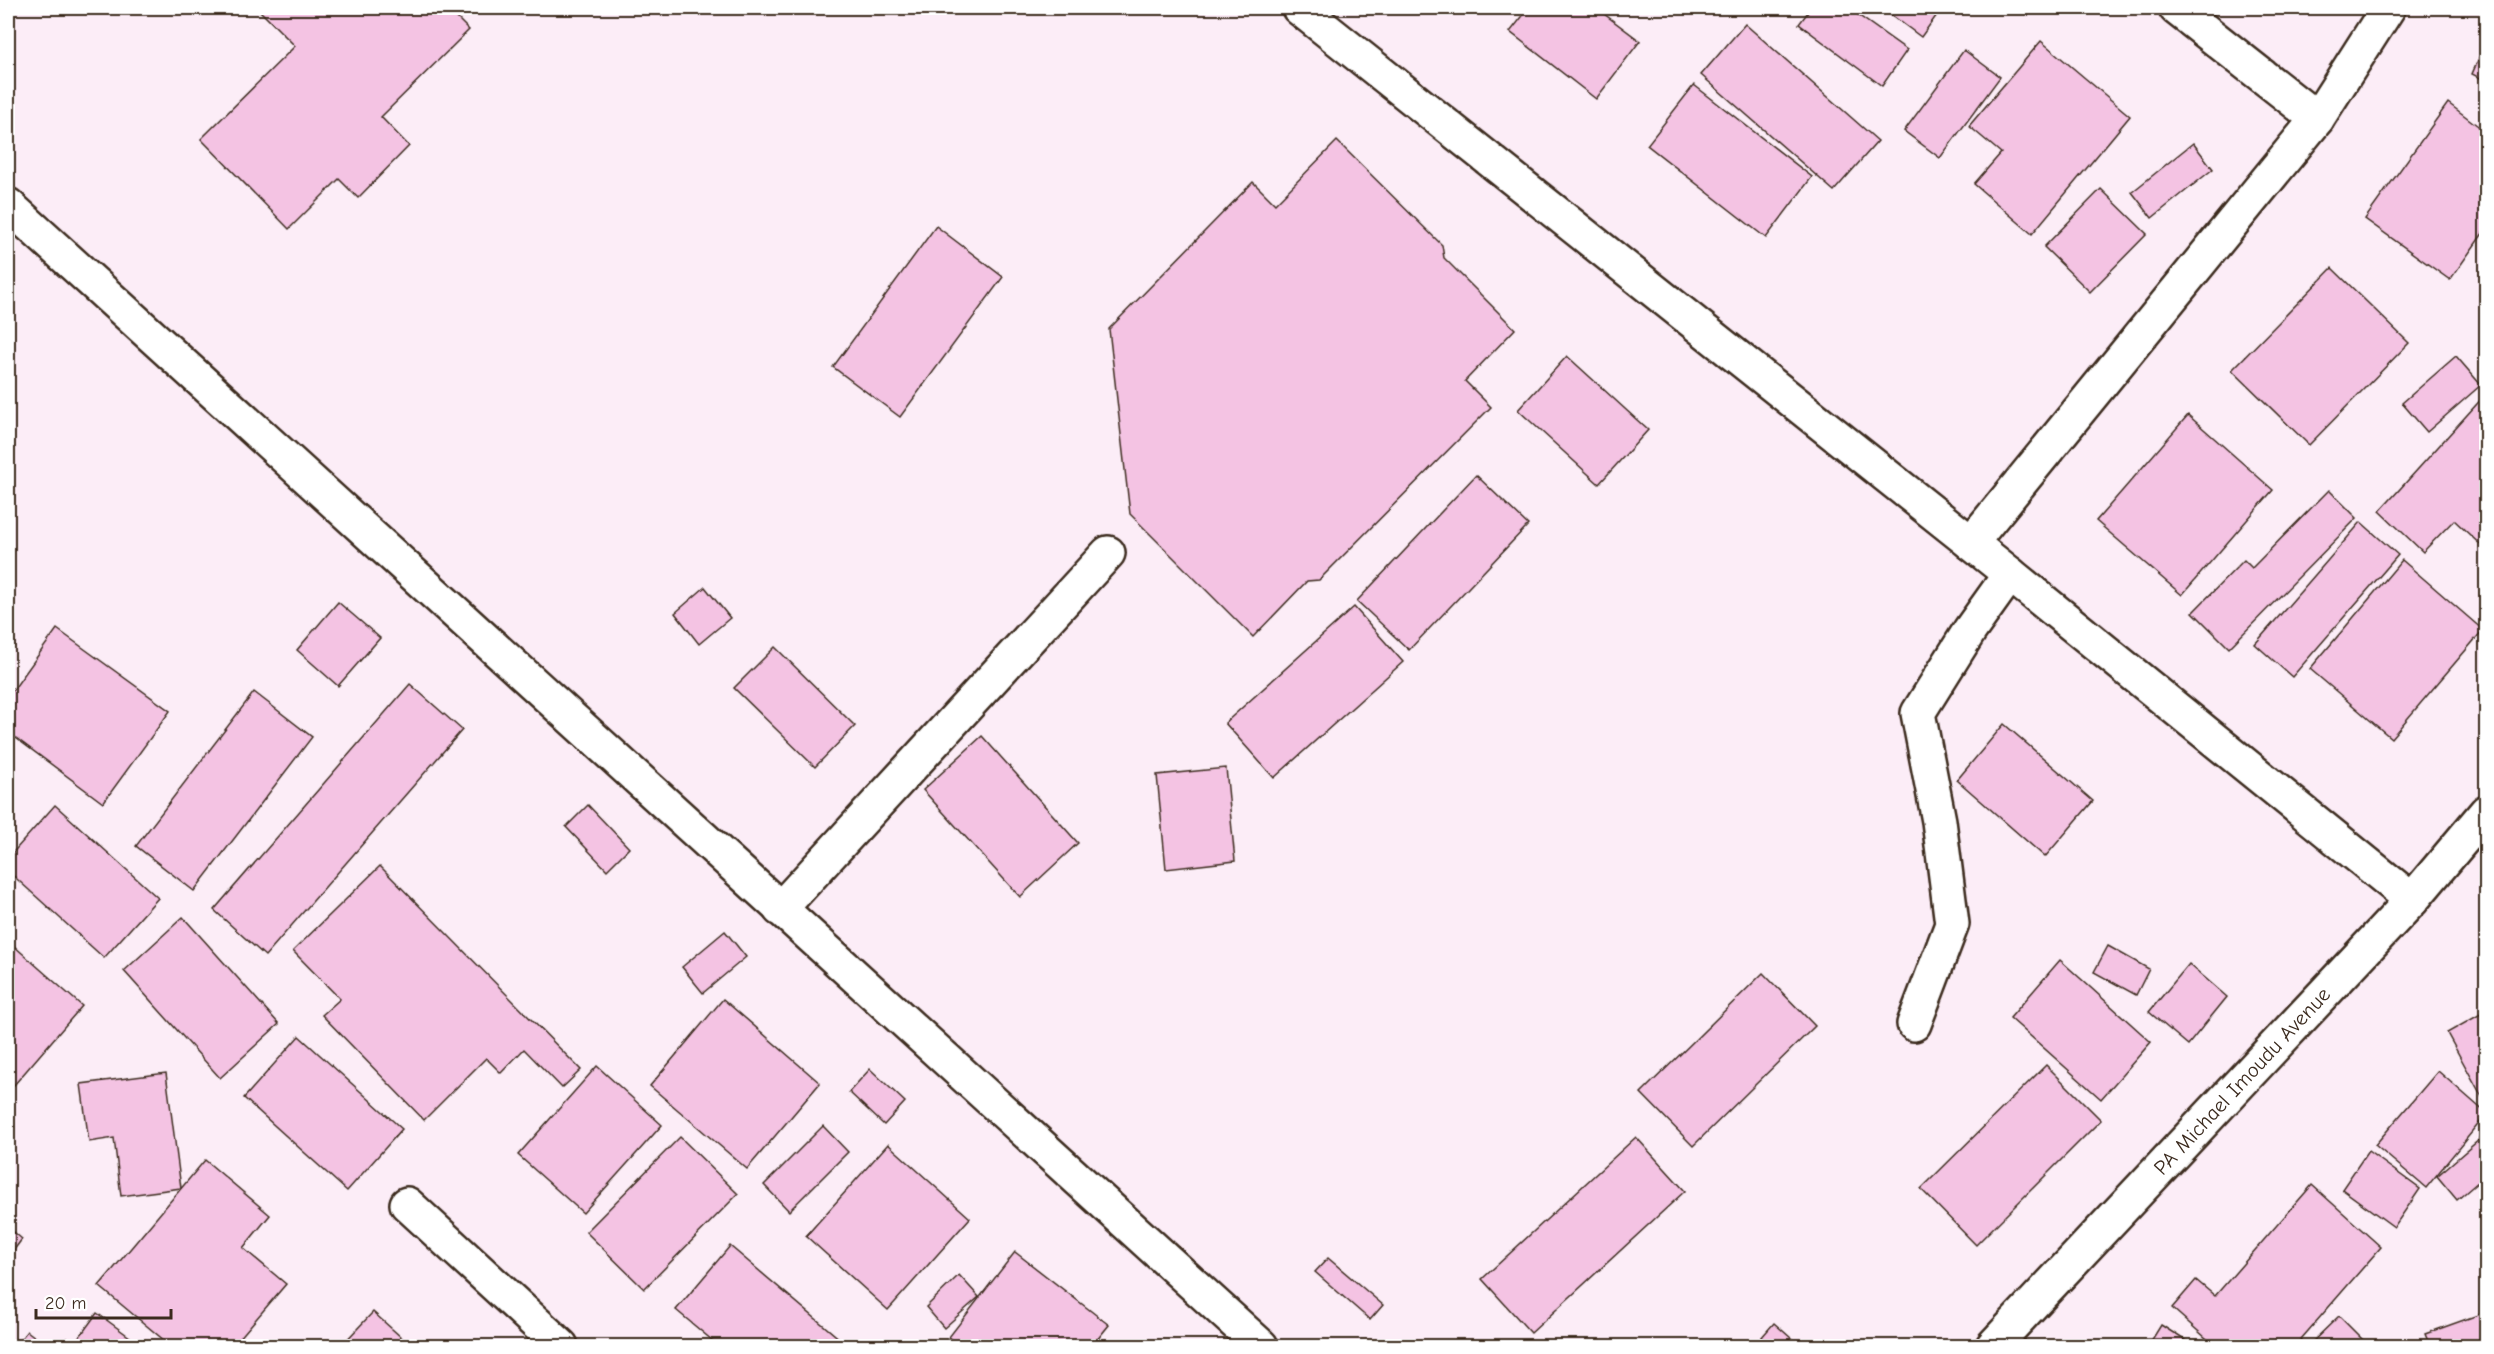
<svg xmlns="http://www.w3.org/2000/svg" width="2494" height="1354" viewBox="0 0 2494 1354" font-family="'Comic Neue',sans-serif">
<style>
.building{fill:#f4c3e3;stroke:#3b2a1e;stroke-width:1.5}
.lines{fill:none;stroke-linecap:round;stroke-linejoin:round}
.minor-casing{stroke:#3b2a1e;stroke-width:38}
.minor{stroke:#fff;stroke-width:33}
.labels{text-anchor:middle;stroke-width:4.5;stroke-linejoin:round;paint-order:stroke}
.street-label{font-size:21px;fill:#3b2a1e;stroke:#fff}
</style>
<rect width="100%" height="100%" fill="#fcedf7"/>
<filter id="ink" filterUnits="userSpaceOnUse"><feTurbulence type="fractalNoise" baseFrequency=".0167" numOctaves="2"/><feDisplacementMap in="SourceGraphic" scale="12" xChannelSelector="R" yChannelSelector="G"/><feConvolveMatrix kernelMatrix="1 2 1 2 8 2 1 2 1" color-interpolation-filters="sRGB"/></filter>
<g filter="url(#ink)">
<g class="building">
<path d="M257 8H447L469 30 381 117 409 146 358 198 339 179 289 229 201 139 295 46Z"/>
<path d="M1529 8H1596L1640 41 1596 99 1510 32Z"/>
<path d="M1811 8H1848L1907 50 1882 86 1799 24Z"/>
<path d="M1882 8H1942L1921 37Z"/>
<path d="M1745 24 1878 141 1834 191 1701 75Z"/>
<path d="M2041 41 2130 116 2032 234 1974 184 2001 153 1969 126Z"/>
<path d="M2486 42V81L2472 74Z"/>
<path d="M1964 50 2000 77 1940 158 1904 131Z"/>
<path d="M1694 85 1812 177 1766 238 1647 145Z"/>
<path d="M2448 103 2486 132V229L2450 280 2365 219Z"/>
<path d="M1337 141 1442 245 1444 258 1515 329 1465 381 1491 407 1319 580 1307 581 1253 637 1130 514 1109 329 1253 182 1275 204Z"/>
<path d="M2193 143 2213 169 2152 218 2132 192Z"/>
<path d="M2101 189 2147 234 2090 292 2044 247Z"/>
<path d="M936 226 1003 277 900 417 833 367Z"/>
<path d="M2332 268 2409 343 2309 445 2232 370Z"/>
<path d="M1567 356 1648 430 1599 484 1518 410Z"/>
<path d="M2456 356 2481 385 2427 432 2402 403Z"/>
<path d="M2486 394V550L2454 520 2423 552 2380 511Z"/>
<path d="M2188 415 2273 490 2182 595 2096 521Z"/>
<path d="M1476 475 1528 525 1409 650 1357 601Z"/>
<path d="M2329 490 2357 518 2229 648 2193 612 2244 560 2252 568Z"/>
<path d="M2361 522 2398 555 2292 677 2255 644Z"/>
<path d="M2402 560 2483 630 2391 738 2310 669Z"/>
<path d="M705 587 730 618 699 644 675 613Z"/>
<path d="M338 602 380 638 338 686 297 650Z"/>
<path d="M1354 607 1403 662 1274 778 1225 723Z"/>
<path d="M57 629 170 711 103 803 8 732V697Z"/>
<path d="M775 647 855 726 815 767 734 688Z"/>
<path d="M410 684 462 730 265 956 214 910Z"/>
<path d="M254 692 312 737 194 891 136 846Z"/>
<path d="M2004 724 2093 801 2045 857 1957 780Z"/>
<path d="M982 736 1078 843 1020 897 923 790Z"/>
<path d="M1226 768 1235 861 1166 869 1157 775Z"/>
<path d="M55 805 158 898 104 958 8 871V858Z"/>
<path d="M588 805 629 848 607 870 566 827Z"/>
<path d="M380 866 581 1070 562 1088 524 1049 501 1073 486 1058 424 1120 322 1015 340 999 293 951Z"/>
<path d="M183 917 279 1024 220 1078 124 971Z"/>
<path d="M725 931 746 957 703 993 682 967Z"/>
<path d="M14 946 82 1006 8 1092V954Z"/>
<path d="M2108 946 2149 969 2136 995 2094 972Z"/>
<path d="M2060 960 2151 1042 2101 1099 2010 1018Z"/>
<path d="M2189 964 2227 997 2188 1045 2149 1012Z"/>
<path d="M1763 973 1815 1026 1693 1146 1641 1093Z"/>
<path d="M723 999 820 1083 747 1169 650 1086Z"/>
<path d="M2486 1011V1104L2447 1033Z"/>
<path d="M299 1036 402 1129 347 1191 244 1098Z"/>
<path d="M2046 1065 2101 1120 1976 1245 1921 1189Z"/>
<path d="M597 1066 662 1125 583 1213 518 1155Z"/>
<path d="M870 1069 905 1102 884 1125 849 1092Z"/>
<path d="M2438 1071 2486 1113V1115L2426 1188 2375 1145Z"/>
<path d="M166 1073 181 1188 121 1196 114 1138 89 1142 81 1084Z"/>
<path d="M823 1126 848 1152 789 1211 764 1185Z"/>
<path d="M2486 1134V1175L2457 1200 2437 1176Z"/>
<path d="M680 1137 738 1194 644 1289 586 1232Z"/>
<path d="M1636 1137 1685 1191 1531 1333 1482 1279Z"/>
<path d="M888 1144 970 1218 888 1310 806 1236Z"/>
<path d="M2368 1151 2420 1189 2394 1227 2342 1189Z"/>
<path d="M205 1160 270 1215 243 1248 286 1284 233 1346H171L99 1286Z"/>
<path d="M2312 1185 2381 1247 2295 1346H2215L2172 1308 2196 1280 2215 1296Z"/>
<path d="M8 1227 22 1239 8 1258Z"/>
<path d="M730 1246 848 1346H719L676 1310Z"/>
<path d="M1015 1252 1109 1325 1092 1346H961L949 1337Z"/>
<path d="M1328 1258 1383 1305 1370 1320 1315 1272Z"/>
<path d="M959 1275 979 1297 944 1328 926 1307Z"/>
<path d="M373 1312 411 1346H341Z"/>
<path d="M2486 1312V1346H2430L2425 1334Z"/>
<path d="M97 1313 142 1346H80L75 1343Z"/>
<path d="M2339 1316 2369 1346H2308Z"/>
<path d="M1774 1323 1800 1346H1754Z"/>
<path d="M2161 1325 2194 1346H2148Z"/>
<path d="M27 1331 47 1346H15Z"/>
<path d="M67 1338 78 1346H61Z"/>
</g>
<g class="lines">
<g class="minor-casing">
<g id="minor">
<path d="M1299 8 2010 574 2412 900"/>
<path d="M2176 8 2317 119"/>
<path d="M8 205 1261 1346"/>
<path d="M1971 543 2317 119 2388 8"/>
<path d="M780 909 1108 553"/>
<path d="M1914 1024 1952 924 1939 821 1918 713 1970 630 2010 574"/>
<path d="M407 1204 561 1346"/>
<path d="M1993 1346 2412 900 2486 812"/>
</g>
</g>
<use href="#minor" class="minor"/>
</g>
</g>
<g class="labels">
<g class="street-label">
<text transform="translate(2242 1081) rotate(-47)" y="7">PA Michael Imoudu Avenue</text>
</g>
</g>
<rect width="2494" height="1354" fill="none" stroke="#fff" stroke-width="30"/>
<rect x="15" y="15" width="2464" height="1324" fill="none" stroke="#3b2a1e" stroke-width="2" filter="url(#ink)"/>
<path d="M36 1309v9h135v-9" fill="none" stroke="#3b2a1e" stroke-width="3"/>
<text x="45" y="1309" font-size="18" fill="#3b2a1e" stroke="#ffffff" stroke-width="4.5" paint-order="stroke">20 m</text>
</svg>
